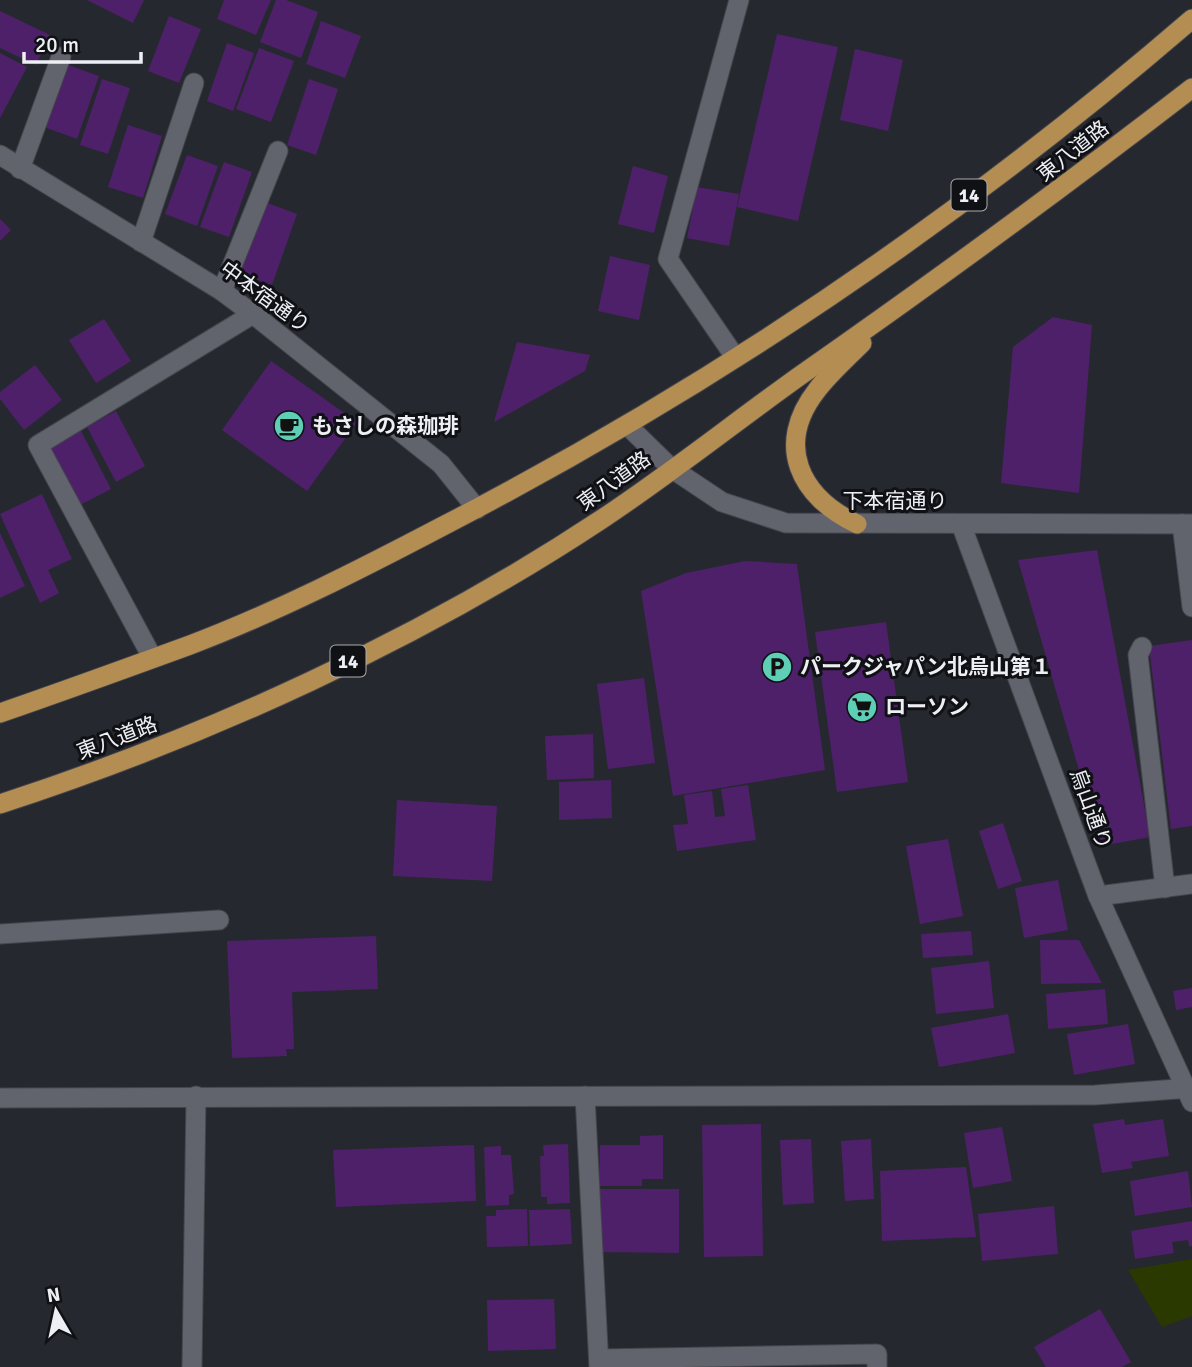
<svg xmlns="http://www.w3.org/2000/svg" width="1192" height="1367" viewBox="0 0 1192 1367" font-family="Signika,'Noto Sans JP',sans-serif">
<style>
.green{fill:#2a3900}
.building{fill:#4e2069}
.lines{fill:none;stroke-linecap:round;stroke-linejoin:round}
.service-casing{stroke:#44464c;stroke-width:21}
.pedestrian-casing{stroke:#44464c;stroke-width:21}
.minor-casing{stroke:#44464c;stroke-width:21}
.tertiary-casing{stroke:#44464c;stroke-width:21}
.primary-casing{stroke:#44464c;stroke-width:21}
.service{stroke:#61646c;stroke-width:19}
.pedestrian{stroke:#61646c;stroke-width:19}
.minor{stroke:#61646c;stroke-width:19}
.tertiary{stroke:#61646c;stroke-width:19}
.primary{stroke:#b38d52;stroke-width:19}
.labels{text-anchor:middle;stroke-width:6;stroke-linejoin:round;paint-order:stroke}
.shield{fill:#101114;stroke:#abacb1;stroke-width:2}
.shield-label{font-size:19px;font-weight:bold;fill:#edeff4}
.street-label{font-size:21px;fill:#edeff4;stroke:#101114}
.poi-label{font-size:21px;font-weight:bold;fill:#edeff4;stroke:#101114;text-anchor:start}
</style>
<rect width="100%" height="100%" fill="#26282f"/>
<path class="green" d="M1192 1259V1316L1162 1327 1128 1270Z"/>
<g class="building">
<path d="M87 0H144L133 23Z"/>
<path d="M224 0H271L256 35 217 19Z"/>
<path d="M276 0H286L318 12 301 58 260 42Z"/>
<path d="M0 11 50 35 36 65 0 48Z"/>
<path d="M169 16 201 29 179 83 148 71Z"/>
<path d="M321 21 361 36 345 78 306 64Z"/>
<path d="M777 34 838 47 798 221 737 207Z"/>
<path d="M227 43 254 53 233 111 207 101Z"/>
<path d="M259 48 294 61 271 122 236 109Z"/>
<path d="M855 49 903 60 888 131 840 120Z"/>
<path d="M0 53 27 67 0 118Z"/>
<path d="M66 64 99 76 77 139 44 127Z"/>
<path d="M102 79 130 88 108 154 80 145Z"/>
<path d="M309 79 338 89 316 155 287 145Z"/>
<path d="M128 125 162 136 143 198 108 187Z"/>
<path d="M187 155 218 166 197 226 165 214Z"/>
<path d="M224 162 252 172 229 237 200 227Z"/>
<path d="M633 166 668 176 654 233 618 224Z"/>
<path d="M697 187 739 194 729 246 687 238Z"/>
<path d="M265 202 297 214 272 285 239 274Z"/>
<path d="M0 219 11 230 0 241Z"/>
<path d="M610 256 650 265 639 320 598 311Z"/>
<path d="M1053 317 1092 325 1079 493 1001 483 1013 347Z"/>
<path d="M104 319 131 361 96 383 69 340Z"/>
<path d="M517 342 590 355 585 371 494 422Z"/>
<path d="M271 361 357 422 307 491 222 430Z"/>
<path d="M35 365 62 400 24 430 0 399V392Z"/>
<path d="M116 411 145 466 116 482 87 427Z"/>
<path d="M80 429 111 489 80 505 49 446Z"/>
<path d="M42 494 72 559 48 570 59 593 40 603 0 514Z"/>
<path d="M0 533 25 586 0 598Z"/>
<path d="M1097 550 1150 837 1101 846 1018 560Z"/>
<path d="M745 561 797 564 825 770 673 796 641 591 686 573Z"/>
<path d="M886 622 908 782 837 792 815 632Z"/>
<path d="M1192 640V826L1171 829 1149 646Z"/>
<path d="M644 678 655 763 608 769 597 684Z"/>
<path d="M593 734 594 778 547 780 545 736Z"/>
<path d="M611 780 612 818 559 820V782Z"/>
<path d="M748 785 756 840 677 851 673 825 688 824 684 795 712 791 715 817 725 816 721 789Z"/>
<path d="M397 800 497 806 492 881 393 876Z"/>
<path d="M1003 823 1022 881 998 889 979 831Z"/>
<path d="M948 839 963 916 920 924 906 846Z"/>
<path d="M1058 880 1068 930 1024 938 1015 888Z"/>
<path d="M971 931 973 955 923 958 921 934Z"/>
<path d="M376 936 378 989 292 992 294 1049H286L287 1056 232 1058 227 941Z"/>
<path d="M1040 940H1079L1102 983 1041 984Z"/>
<path d="M989 961 994 1008 936 1014 931 968Z"/>
<path d="M1192 988V1007L1176 1010 1173 991Z"/>
<path d="M1105 989 1108 1024 1048 1029 1046 994Z"/>
<path d="M1008 1014 1015 1053 939 1067 931 1028Z"/>
<path d="M1128 1024 1135 1064 1074 1075 1067 1034Z"/>
<path d="M1124 1119 1125 1125 1163 1119 1169 1156 1131 1162 1133 1168 1102 1173 1093 1124Z"/>
<path d="M761 1124 763 1256 704 1257 702 1125Z"/>
<path d="M1002 1127 1012 1181 973 1188 964 1133Z"/>
<path d="M663 1135V1179H642V1186H599L600 1145H640V1136Z"/>
<path d="M811 1139 814 1203 783 1205 780 1140Z"/>
<path d="M871 1139 874 1199 845 1201 841 1141Z"/>
<path d="M568 1144 570 1203 547 1204V1197H541L540 1156H544L543 1145Z"/>
<path d="M474 1145 476 1201 336 1207 333 1150Z"/>
<path d="M501 1146V1155H511L514 1194 509 1195V1205L486 1206 484 1147Z"/>
<path d="M966 1167 976 1237 882 1241 880 1171Z"/>
<path d="M1188 1171 1192 1207 1135 1216 1130 1181Z"/>
<path d="M598 1189H679V1253L598 1252Z"/>
<path d="M1054 1206 1058 1254 982 1261 978 1214Z"/>
<path d="M527 1209 528 1246 487 1247 486 1216H496V1210Z"/>
<path d="M570 1209 572 1244 530 1246 529 1210Z"/>
<path d="M1192 1221V1246H1189L1188 1240 1172 1242 1174 1253 1135 1259 1131 1231Z"/>
<path d="M554 1299 556 1349 488 1351 487 1300Z"/>
<path d="M1100 1309 1131 1362 1122 1367H1046L1034 1347Z"/>
</g>
<g class="lines">
<g class="service-casing">
<g id="service">
<path d="M20 169 61 57"/>
<path d="M141 242 194 83"/>
<path d="M222 291 278 151"/>
<path d="M1182 524 1192 607"/>
<path d="M152 657 38 445 253 314"/>
</g>
</g>
<g class="pedestrian-casing">
<path id="pedestrian" d="M1142 647 1138 655 1165 888"/>
</g>
<g class="minor-casing">
<g id="minor">
<path d="M0 155 222 291 253 314 441 464 477 509"/>
<path d="M735 357 668 259 739 0"/>
<path d="M1098 896 1192 884"/>
<path d="M0 934 219 920"/>
<path d="M585 1096 599 1367"/>
<path d="M0 1098 1095 1095 1192 1088"/>
<path d="M599 1359 877 1354V1367"/>
<path d="M192 1367 196 1096"/>
</g>
</g>
<g class="tertiary-casing">
<g id="tertiary">
<path d="M628 426 671 468 722 502 786 523 1192 524"/>
<path d="M961 524 1098 896 1192 1102"/>
</g>
</g>
<g class="primary-casing">
<g id="primary">
<path d="M857 524C800 497 774 445 817 390 830 373 847 358 862 343"/>
<path d="M0 713C64 691 127 668 190 645 277 612 361 569 443 526 710 388 964 216 1192 19"/>
<path d="M0 804C206 737 421 639 602 519 670 474 735 422 801 375 934 282 1064 187 1192 88"/>
</g>
</g>
<use href="#service" class="service"/>
<use href="#pedestrian" class="pedestrian"/>
<use href="#minor" class="minor"/>
<use href="#tertiary" class="tertiary"/>
<use href="#primary" class="primary"/>
</g>
<defs>
<g id="cafe-disc" transform="scale(1.575)"><circle r="9.5" fill="#5eceb7" stroke="#101114"/><path d="M-5.5-4.5H6V0H3Q3 3.5 0 3.5H-2.5Q-5.5 3.5-5.5 0ZM3-3.2v2h1.7v-2ZM-6 4.5H4V6H-6Z" fill="#111"/></g>
<g id="parking-disc" transform="scale(1.575)"><circle r="9.5" fill="#5eceb7" stroke="#101114"/><path d="M-3.5-5.5H1a3.5 3.5 0 0 1 0 7H-1V5.5H-3.5ZM-1-3.4V-.6H.8a1.4 1.4 0 0 0 0-2.8Z" fill="#111"/></g>
<g id="supermarket-disc" transform="scale(1.575)"><circle r="9.5" fill="#5eceb7" stroke="#101114"/><path d="M-6-5.5h2.5l.6 2H6L4.5 2H-2.5L-4.4-4H-6ZM-1.5 3.2a1.3 1.3 0 1 0 .1 0ZM3 3.2a1.3 1.3 0 1 0 .1 0Z" fill="#111"/></g>
</defs>
<g fill-rule="evenodd">
<use href="#cafe-disc" x="289" y="426"/>
<use href="#parking-disc" x="777" y="667"/>
<use href="#supermarket-disc" x="862" y="707"/>
</g>
<g class="labels">
<g class="shield">
<rect x="951.5" y="179.5" width="35" height="31" rx="5"/>
<rect x="330.5" y="645.5" width="35" height="31" rx="5"/>
</g>
<g class="shield-label">
<text x="969" y="202">14</text>
<text x="348" y="668">14</text>
</g>
<g class="street-label">
<text transform="translate(1073 151) rotate(-38)" y="7">東八道路</text>
<text transform="translate(265 297) rotate(36)" y="7">中本宿通り</text>
<text transform="translate(614 481) rotate(-36)" y="7">東八道路</text>
<text x="895" y="508">下本宿通り</text>
<text transform="translate(117 738) rotate(-21)" y="7">東八道路</text>
<text transform="translate(1091 809) rotate(70)" y="7">烏山通り</text>
</g>
<g class="poi-label">
<text x="312" y="433">もさしの森珈琲</text>
<text x="800" y="674">パークジャパン北烏山第１</text>
<text x="885" y="714">ローソン</text>
</g>
</g>
<g transform="translate(56 1311) rotate(351)" stroke="#101114" stroke-width="5" paint-order="stroke">
<path d="M0-5L12 26L0 18L-12 26Z" fill="#edeff4"/>
<text y="-10" font-size="19" font-weight="bold" text-anchor="middle" fill="#edeff4">N</text>
</g>
<path d="M24 52v10h117v-10" fill="none" stroke="#edeff4" stroke-width="3.5"/>
<text x="35" y="52" font-size="21" fill="#edeff4" stroke="#101114" stroke-width="5" paint-order="stroke">20 m</text>
</svg>
